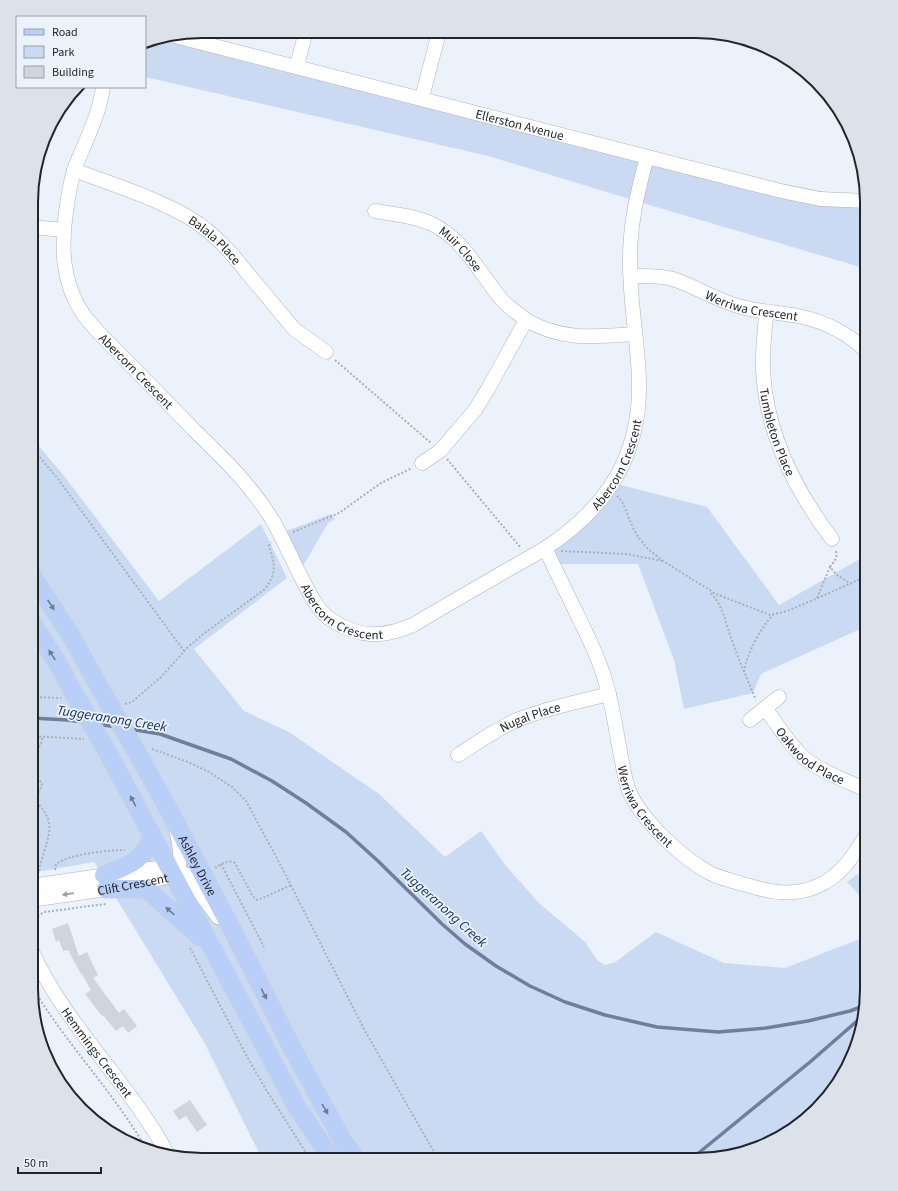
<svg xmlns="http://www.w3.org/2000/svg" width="898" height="1191" viewBox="0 0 898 1191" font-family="'Source Sans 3',sans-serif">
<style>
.green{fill:#cbdaf3}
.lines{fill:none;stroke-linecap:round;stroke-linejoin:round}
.stream{stroke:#6f7f9a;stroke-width:3.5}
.building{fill:#cfd4dd}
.minor-casing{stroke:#adb2bb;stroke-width:15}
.major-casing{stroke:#cfcfd0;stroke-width:19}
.path{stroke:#abb0b7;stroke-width:2;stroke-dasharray:2 2;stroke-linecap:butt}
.minor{stroke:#fff;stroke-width:14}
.major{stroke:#b9cff7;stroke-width:18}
.major-bridge-casing{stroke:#cfcfd0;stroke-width:19;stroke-linecap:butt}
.major-bridge{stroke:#b9cff7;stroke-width:18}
.oneway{fill:#6e7a90}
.oneway2{fill:#9c9d9f}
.labels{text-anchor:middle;stroke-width:3.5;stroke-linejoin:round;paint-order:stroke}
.street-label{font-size:13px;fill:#232529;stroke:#ecf2fb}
.water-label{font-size:14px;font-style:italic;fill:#132c5b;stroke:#ecf2fb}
.rim{fill:none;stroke:#232529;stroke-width:2}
</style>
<rect width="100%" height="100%" fill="#ecf2fb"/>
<g class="green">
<path d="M168 37 207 44 647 157 866 200 867 269 636 201 488 156 145 77V41Z"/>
<path d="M32 438 65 477 159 601 261 524 287 578 194 649 244 711 289 732 379 794 445 857 481 831 506 866 539 903 585 942 597 960 605 965 614 963 656 932 724 963 785 968 857 940 867 936V1000L858 1044 838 1084 809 1117 772 1142 696 1160 262 1159 204 1042 94 862 31 873Z"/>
<path d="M613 483 707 507 779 605 867 555V626L761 674 753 693 684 709 674 660 638 564H553L545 548Z"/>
<path d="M331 514 335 519 328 523 299 573 279 534Z"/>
<path d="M857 874 867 884V903L847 882Z"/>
</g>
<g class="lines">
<g class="stream">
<path d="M32 718 67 720 84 722"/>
<path d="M98 724 116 727"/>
<path d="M130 729 160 734 231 759 272 781 306 803 346 832 378 861 442 924 465 944 496 966 530 986 565 1002 605 1015 657 1027 718 1032 766 1028 808 1021 850 1011 866 1005"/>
<path d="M690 1160 810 1062 864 1015"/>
</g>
</g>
<g class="building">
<path d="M68 923 79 956 87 952 94 967 98 975 93 978 119 1013 124 1009 137 1026 128 1033 123 1026 116 1031 103 1015 102 1016 85 994 91 990 82 974H81L68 950 63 951 59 940 56 942 52 929Z"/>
<path d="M190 1100 207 1125 197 1132 186 1116 179 1120 173 1111Z"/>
</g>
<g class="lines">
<g class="minor-casing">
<g id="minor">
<path id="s1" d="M175 36 781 191 820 199 867 201"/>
<path d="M297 66 306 31"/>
<path id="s2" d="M103 87C100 113 85 143 75 167 70 182 68 197 66 212 61 247 62 283 83 314 88 321 94 327 99 333 131 365 162 397 194 430 223 458 252 486 273 521 283 539 291 557 300 575 309 592 317 611 333 621 361 639 385 637 413 625 443 607 473 590 502 573 516 565 531 557 544 549 606 509 641 456 639 381 638 340 629 299 630 258 630 223 638 190 647 157"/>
<path d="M422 98 439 32"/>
<path id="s3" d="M74 170C111 184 154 197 188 217 204 226 218 239 230 252L294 329 326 352"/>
<path id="s4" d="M375 211C393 214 416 216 432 224 464 239 480 274 502 300 509 308 518 313 526 320"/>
<path d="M32 227 63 230"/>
<path id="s5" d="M631 276C645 276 659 275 673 279 695 286 715 300 738 306 758 312 778 312 798 316 823 321 848 333 867 352"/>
<path id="s6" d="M766 312C765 332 762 351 763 370 766 433 795 490 832 539"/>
<path d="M422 463 440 451 475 410 488 389 526 320C563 341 594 337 635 334"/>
<path id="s7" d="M545 548C556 571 567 594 578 616 588 637 599 658 605 680 613 705 616 732 621 757 624 770 625 784 631 795 644 822 683 859 710 873 722 879 737 882 750 886 773 893 794 896 818 886 841 876 854 855 867 834"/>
<path id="s8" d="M765 708C777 724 793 750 808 761 826 774 847 781 867 790"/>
<path d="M750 720 779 697"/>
<path id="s9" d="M458 755C477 743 496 729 517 720 546 708 578 702 609 694"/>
<path d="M31 886 141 870 168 867H173L188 876 218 917"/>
<path id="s10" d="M31 900 106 889 173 876C184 862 180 849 177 833"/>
<path id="s11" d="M31 949C64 1024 128 1081 167 1153"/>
</g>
</g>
<g class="major-casing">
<g id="major">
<path d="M32 576 70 634 101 690"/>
<path d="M32 623 58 664 71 688"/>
<path d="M108 753 298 1109 332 1159"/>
<path id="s12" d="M140 758 164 801 234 933 293 1050 343 1141 356 1159"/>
<path d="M104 875C126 867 146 860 152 835"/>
<path d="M106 889H143L150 892 200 937"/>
</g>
</g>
<g class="path">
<path d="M335 360 431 443"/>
<path d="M32 448 58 479 184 651"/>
<path d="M447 459 521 548"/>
<path d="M617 496 622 501 633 528 639 538 647 548 663 561 716 594 770 615 787 611 818 598 867 576"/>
<path d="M293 532 339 513 381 483 412 468"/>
<path d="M561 551 627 554 662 561"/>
<path d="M836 551C838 559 834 561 830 567L837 575 851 584"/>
<path d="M859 580 867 584"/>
<path d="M711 593C724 607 726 626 733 643 740 663 748 681 756 700"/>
<path d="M817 598 830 567"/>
<path d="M744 672C746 655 761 627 773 615"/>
<path d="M32 697 61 698"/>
<path d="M125 704 132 702 161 677 188 647 202 635 265 589C277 573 275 564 269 546L271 542"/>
<path d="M31 736 84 739"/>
<path d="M152 749 188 762 209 772 232 787 246 801 280 864 364 1029 438 1159"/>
<path d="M31 756C38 750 42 745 42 736"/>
<path d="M31 772 42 783C41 790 39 793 33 798"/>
<path d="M31 796C52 818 53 824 44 852 42 859 39 866 39 873"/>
<path d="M221 864 264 947"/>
<path d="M215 868C221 864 228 859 235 863L252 895 257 900 263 898 291 885"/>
<path d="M55 870 56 864C70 854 108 850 125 850"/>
<path d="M31 921 44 912 106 904"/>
<path d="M190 948 245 1053 265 1088 310 1159"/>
<path d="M31 985C64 1041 111 1089 144 1145"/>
<path d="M765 1144 778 1133 825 1099"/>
</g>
<use href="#minor" class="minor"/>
<use href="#major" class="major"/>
<g class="major-bridge-casing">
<g id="major-bridge">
<path d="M71 688 108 753"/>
<path d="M101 690 140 758"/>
</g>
</g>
<use href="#major-bridge" class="major-bridge"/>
</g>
<defs><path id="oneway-solid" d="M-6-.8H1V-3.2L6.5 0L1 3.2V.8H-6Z"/></defs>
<g class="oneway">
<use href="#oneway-solid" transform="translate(51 605) rotate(57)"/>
<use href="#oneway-solid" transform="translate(52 655) rotate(-123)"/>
<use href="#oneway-solid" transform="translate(133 801) rotate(-118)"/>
<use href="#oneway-solid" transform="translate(170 911) rotate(-138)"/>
<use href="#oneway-solid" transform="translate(264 994) rotate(63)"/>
<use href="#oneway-solid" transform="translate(325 1109) rotate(60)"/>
</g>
<use class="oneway2" href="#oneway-solid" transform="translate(68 894) rotate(172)"/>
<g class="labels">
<g class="street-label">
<text dy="5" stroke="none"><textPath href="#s1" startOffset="356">Ellerston Avenue</textPath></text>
<text dy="5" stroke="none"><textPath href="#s3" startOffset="159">Balala Place</textPath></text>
<text dy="5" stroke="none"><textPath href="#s4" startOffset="97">Muir Close</textPath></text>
<text dy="5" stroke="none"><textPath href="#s5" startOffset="126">Werriwa Crescent</textPath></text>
<text dy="5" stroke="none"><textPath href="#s2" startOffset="315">Abercorn Crescent</textPath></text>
<text dy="5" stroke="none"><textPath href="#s6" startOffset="122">Tumbleton Place</textPath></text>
<text dy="5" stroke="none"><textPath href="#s2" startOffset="986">Abercorn Crescent</textPath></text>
<text dy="5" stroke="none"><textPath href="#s2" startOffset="639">Abercorn Crescent</textPath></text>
<text dy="5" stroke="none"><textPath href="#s9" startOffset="82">Nugal Place</textPath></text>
<text dy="5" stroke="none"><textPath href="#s8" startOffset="67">Oakwood Place</textPath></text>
<text dy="5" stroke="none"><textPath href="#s7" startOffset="280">Werriwa Crescent</textPath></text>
<text dy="5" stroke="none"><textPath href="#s12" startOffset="122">Ashley Drive</textPath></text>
<text dy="5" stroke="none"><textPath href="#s10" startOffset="103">Clift Crescent</textPath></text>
<text dy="5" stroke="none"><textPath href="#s11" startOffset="123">Hemmings Crescent</textPath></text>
</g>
<g class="water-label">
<text transform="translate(112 718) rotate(9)" y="5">Tuggeranong Creek</text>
<text transform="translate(444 907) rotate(42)" y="5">Tuggeranong Creek</text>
</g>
</g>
<path d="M0 0H898V1191H0ZM202 38H696A164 164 0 0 1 860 202V989A164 164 0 0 1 696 1153H202A164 164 0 0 1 38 989V202A164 164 0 0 1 202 38Z" fill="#dce2ea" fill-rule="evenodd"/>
<path class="rim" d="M202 38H696A164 164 0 0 1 860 202V989A164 164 0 0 1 696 1153H202A164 164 0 0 1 38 989V202A164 164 0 0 1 202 38Z"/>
<rect x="16" y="16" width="130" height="72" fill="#ecf2fb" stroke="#9ca0a7"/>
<rect x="24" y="29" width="20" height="6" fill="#b9cff7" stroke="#9ca0a7"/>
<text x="52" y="36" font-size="12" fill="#232529">Road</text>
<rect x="24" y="46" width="20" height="12" fill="#cbdaf3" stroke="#9ca0a7"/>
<text x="52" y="56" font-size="12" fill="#232529">Park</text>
<rect x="24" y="66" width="20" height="12" fill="#cfd4dd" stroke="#9ca0a7"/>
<text x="52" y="76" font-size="12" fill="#232529">Building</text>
<path d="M18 1167v6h83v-6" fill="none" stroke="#232529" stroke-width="2"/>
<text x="24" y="1167" font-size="12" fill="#232529" stroke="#ecf2fb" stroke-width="3" paint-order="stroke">50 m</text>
</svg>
